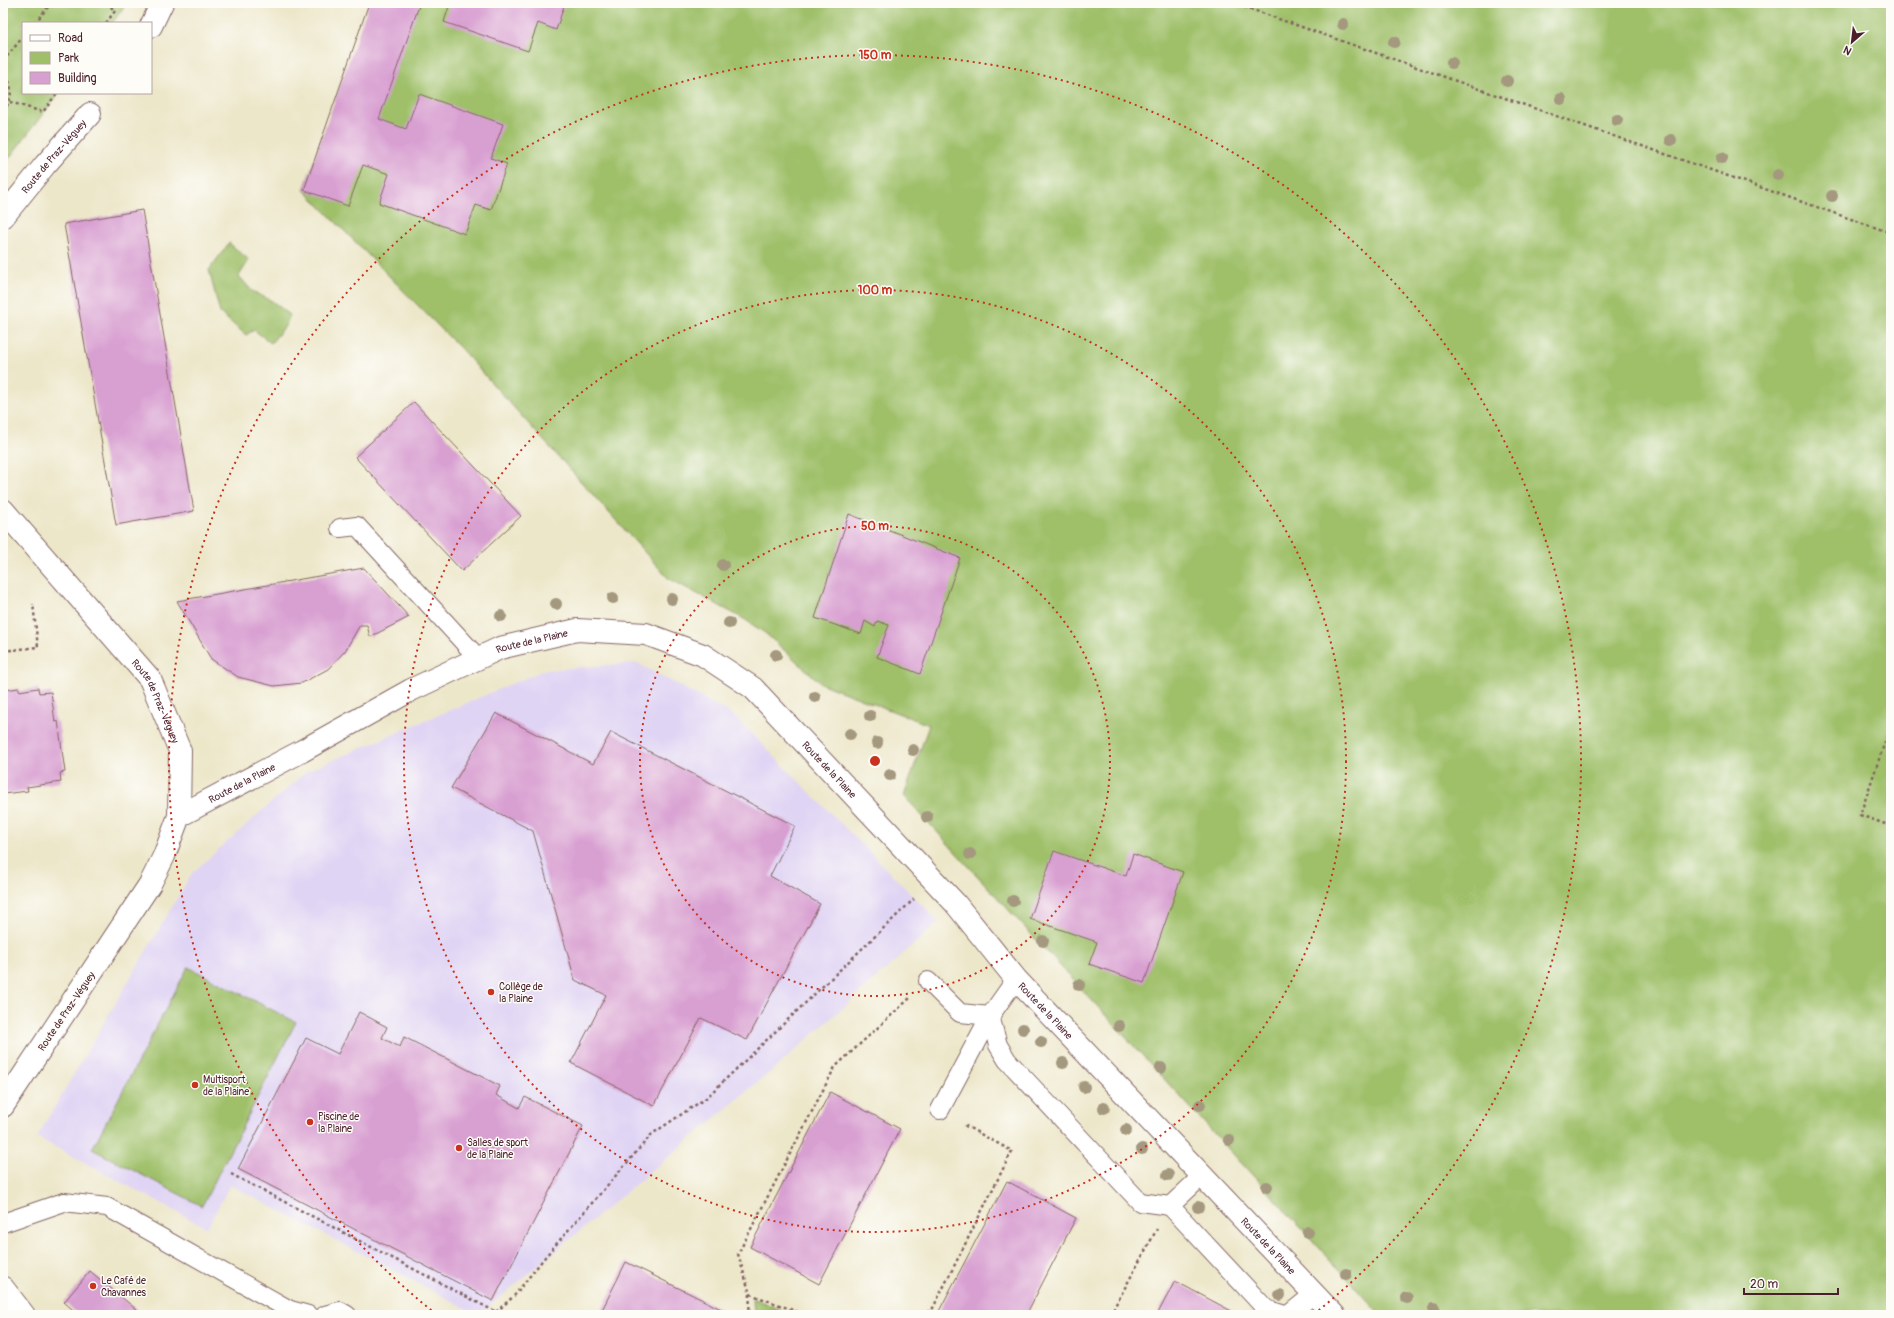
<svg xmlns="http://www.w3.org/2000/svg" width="1894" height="1318" viewBox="0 0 1894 1318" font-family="Pangolin,sans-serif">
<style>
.built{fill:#e0d4f4}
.green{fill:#9fc069;stroke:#74704a}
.building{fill:#d89fd1}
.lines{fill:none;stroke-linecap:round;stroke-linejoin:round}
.lane-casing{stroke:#836563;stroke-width:20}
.street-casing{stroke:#836563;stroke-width:24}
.secondary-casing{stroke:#836563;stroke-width:24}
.path{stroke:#836563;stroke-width:2.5;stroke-dasharray:3 3;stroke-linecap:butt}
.lane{stroke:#fff;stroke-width:18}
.street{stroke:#fff;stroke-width:22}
.secondary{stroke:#fff;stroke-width:22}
.tree{fill:#a4987f}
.ring{fill:none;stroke:#c8321e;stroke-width:2;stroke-dasharray:2 4}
.poi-dot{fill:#c8321e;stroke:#fdfcf7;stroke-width:1.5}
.labels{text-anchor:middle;stroke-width:3;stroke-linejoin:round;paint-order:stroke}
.street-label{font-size:10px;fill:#4a1f2b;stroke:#fdfcf7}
.poi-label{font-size:10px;fill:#4a1f2b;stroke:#fdfcf7;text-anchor:start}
.centre{fill:#c8321e;stroke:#fdfcf7;stroke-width:2}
.ring-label{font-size:12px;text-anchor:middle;font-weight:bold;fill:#c8321e;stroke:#fdfcf7;stroke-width:3;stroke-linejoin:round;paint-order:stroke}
</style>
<rect width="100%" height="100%" fill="#fdfcf7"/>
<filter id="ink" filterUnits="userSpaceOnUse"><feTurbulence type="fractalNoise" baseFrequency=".025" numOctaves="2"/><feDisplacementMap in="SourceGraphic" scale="8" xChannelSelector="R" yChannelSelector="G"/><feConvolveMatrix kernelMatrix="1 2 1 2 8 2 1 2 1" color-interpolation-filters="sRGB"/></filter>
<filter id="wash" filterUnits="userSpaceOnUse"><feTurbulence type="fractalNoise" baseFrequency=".012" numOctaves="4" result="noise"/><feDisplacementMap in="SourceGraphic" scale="16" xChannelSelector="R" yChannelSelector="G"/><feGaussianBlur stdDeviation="0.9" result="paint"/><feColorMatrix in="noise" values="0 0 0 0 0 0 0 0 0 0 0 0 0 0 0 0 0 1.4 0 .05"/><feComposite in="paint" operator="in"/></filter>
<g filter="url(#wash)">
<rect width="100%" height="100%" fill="#ede7ca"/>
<path class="built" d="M637 663 732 714 939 922 782 1062 479 1315 230 1185 207 1228 37 1137 192 873 307 771 544 670Z"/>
<g class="green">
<path d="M3 3H123L125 6 112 23H23V93H59L3 166Z"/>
<path d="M370 3H1891V1315H1381L904 796 929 725 822 684 765 633 744 619 668 578 461 349 304 190Z"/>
<path d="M229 243 249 260 239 276 252 291 272 301 290 315 286 325 271 343 254 330 246 335 220 313 209 270Z"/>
<path d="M188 967 296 1022 202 1206 92 1149Z"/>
<path d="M753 1298 793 1315H754Z"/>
</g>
<g id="blocks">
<g class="building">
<path d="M369 3H420L379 119 406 129 419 94 503 124 491 158 507 164 491 210 476 205 465 234 379 203 389 174 363 165 348 206 304 190Z"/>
<path d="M450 3H565L556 30 538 23 528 51 444 22Z"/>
<path d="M142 210 194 511 116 525 64 224Z"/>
<path d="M414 402 521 516 462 571 355 457Z"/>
<path d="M849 514 960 558 920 674 877 657 889 625 877 621 875 627 865 621 861 634 815 618Z"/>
<path d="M364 568 409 617 370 637 367 625H360L345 651 328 669 302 683 274 686 238 677 211 659 177 601Z"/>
<path d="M3 685 5 690 19 688V691L38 688 39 693 51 692 55 722 58 721 65 772 60 773 61 782 27 787 28 791 3 794Z"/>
<path d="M496 713 593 764 611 732 795 826 770 876 820 904 747 1040 701 1018 654 1106 571 1063 606 995 575 980 533 831 451 788Z"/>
<path d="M1054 851 1126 876 1133 854 1183 872 1144 983 1089 964 1097 942 1030 919Z"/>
<path d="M359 1012 387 1027 382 1038 400 1047 404 1037 500 1086 496 1095 519 1108 525 1097 583 1126 493 1301 238 1169 306 1038 338 1054Z"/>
<path d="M830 1092 900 1129 819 1284 750 1247Z"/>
<path d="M1007 1181 1076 1218 1026 1315H937Z"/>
<path d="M626 1262 721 1309 718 1315H606L601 1312Z"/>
<path d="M90 1271 143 1315H79L64 1302Z"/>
<path d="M1175 1281 1239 1315H1157Z"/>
</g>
</g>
</g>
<g filter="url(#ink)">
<use href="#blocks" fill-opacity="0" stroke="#836563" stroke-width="1"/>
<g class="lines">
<g class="lane-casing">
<g id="lane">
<path d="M340 528 357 526 478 658"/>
<path d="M1016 979 990 1016 998 1045 1007 1060 1140 1202 1170 1206"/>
<path d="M928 981 960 1013 990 1016 940 1110"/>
<path d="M1203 1175 1170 1206 1266 1309 1285 1315"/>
<path d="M3 1223 64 1202 107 1207 290 1310 308 1315"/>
<path d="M325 1315 340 1311 347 1315"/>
<path d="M1288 1315 1314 1294"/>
</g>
</g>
<g class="street-casing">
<g id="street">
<path d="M151 26 162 3"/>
<path id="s1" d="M3 217 45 165 90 114"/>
<path id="s2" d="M3 510 150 679 180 751 179 816 164 856 150 884 3 1106"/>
<path id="s3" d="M179 816 302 751 411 690 500 648 577 630 646 634 703 655 753 688 955 903 1016 979 1334 1315"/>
</g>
</g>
<g class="secondary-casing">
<path id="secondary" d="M3 1288 24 1315"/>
</g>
<g class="path">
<path d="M1233 3 1891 233"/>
<path d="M35 23 51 3"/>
<path d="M106 23 115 11 107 3"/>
<path d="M3 61 23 37"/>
<path d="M3 70C14 87 13 96 3 113"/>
<path d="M10 102 43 112 57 93"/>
<path d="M3 651 38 647 33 604"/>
<path d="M1891 724 1860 815 1891 826"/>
<path d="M231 1174 496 1312V1315"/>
<path d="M750 1294 806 1315"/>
<path d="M496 1312 514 1296 545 1257 652 1134 706 1098 914 899"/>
<path d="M749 1315 750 1294 738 1254 835 1067 910 998"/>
<path d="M922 1315 932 1310 1012 1151 962 1124"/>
<path d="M1110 1315 1157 1229"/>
</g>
<use href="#lane" class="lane"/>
<use href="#street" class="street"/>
<use href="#secondary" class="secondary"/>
</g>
<g class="tree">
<circle cx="1343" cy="24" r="6"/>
<circle cx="1394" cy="42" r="6"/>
<circle cx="1452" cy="63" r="6"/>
<circle cx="1507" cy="81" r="6"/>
<circle cx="1561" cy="99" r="6"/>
<circle cx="1617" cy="120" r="6"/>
<circle cx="1671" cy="140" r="6"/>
<circle cx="1722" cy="158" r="6"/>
<circle cx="1778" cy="175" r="6"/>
<circle cx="1832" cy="196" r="6"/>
<circle cx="723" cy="565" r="6"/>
<circle cx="613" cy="598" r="6"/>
<circle cx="672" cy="599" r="6"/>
<circle cx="556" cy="604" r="6"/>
<circle cx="501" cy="616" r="6"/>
<circle cx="729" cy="623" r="6"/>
<circle cx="776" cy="655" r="6"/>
<circle cx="815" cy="697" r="6"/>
<circle cx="870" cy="716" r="6"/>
<circle cx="850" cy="734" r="6"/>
<circle cx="877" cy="743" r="6"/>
<circle cx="913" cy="750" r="6"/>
<circle cx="890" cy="775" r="6"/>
<circle cx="927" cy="817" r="6"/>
<circle cx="970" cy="854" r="6"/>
<circle cx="1013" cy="901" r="6"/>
<circle cx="1043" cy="941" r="6"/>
<circle cx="1079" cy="985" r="6"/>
<circle cx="1119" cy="1026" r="6"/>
<circle cx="1023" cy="1029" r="6"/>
<circle cx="1041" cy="1042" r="6"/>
<circle cx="1063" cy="1063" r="6"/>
<circle cx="1161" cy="1068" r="6"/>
<circle cx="1084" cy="1087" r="6"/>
<circle cx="1200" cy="1105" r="6"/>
<circle cx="1104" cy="1108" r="6"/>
<circle cx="1126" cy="1130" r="6"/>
<circle cx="1229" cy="1140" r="6"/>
<circle cx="1142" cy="1149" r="6"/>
<circle cx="1168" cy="1175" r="6"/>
<circle cx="1267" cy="1187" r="6"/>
<circle cx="1198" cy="1207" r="6"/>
<circle cx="1308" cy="1232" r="6"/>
<circle cx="1346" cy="1274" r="6"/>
<circle cx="1280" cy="1295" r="6"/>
<circle cx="1407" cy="1298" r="6"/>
<circle cx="1434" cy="1308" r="6"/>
</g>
</g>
<g class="ring">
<circle cx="875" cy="761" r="235"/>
<circle cx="875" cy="761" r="471"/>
<path d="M436 1314A706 706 0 1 1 1314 1314"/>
</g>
<g class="poi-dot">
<circle cx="491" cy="992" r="4"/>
<circle cx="195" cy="1085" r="4"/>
<circle cx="310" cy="1122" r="4"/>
<circle cx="459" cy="1148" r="4"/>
<circle cx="93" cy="1286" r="4"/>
</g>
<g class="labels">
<g class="street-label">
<text dy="4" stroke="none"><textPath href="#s1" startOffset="79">Route de Praz-Véguey</textPath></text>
<text dy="4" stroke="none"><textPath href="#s3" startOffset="395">Route de la Plaine</textPath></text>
<text dy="4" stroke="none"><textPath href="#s2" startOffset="246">Route de Praz-Véguey</textPath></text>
<text dy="4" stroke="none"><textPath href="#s3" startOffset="743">Route de la Plaine</textPath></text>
<text dy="4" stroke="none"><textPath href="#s3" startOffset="71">Route de la Plaine</textPath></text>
<text transform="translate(66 1011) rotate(-56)" y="4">Route de Praz-Véguey</text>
<text dy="4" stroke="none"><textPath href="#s3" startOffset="1067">Route de la Plaine</textPath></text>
<text dy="4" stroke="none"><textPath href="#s3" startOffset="1391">Route de la Plaine</textPath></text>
</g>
<g class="poi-label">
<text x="499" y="990">Collège de<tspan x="499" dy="12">la Plaine</tspan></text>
<text x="203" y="1083">Multisport<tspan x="203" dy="12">de la Plaine</tspan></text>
<text x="318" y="1120">Piscine de<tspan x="318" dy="12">la Plaine</tspan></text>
<text x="467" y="1146">Salles de sport<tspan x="467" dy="12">de la Plaine</tspan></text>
<text x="101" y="1284">Le Café de<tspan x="101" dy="12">Chavannes</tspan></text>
</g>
</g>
<circle cx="875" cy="761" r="6" class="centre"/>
<g class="ring-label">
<text x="875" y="59">150 m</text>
<text x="875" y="294">100 m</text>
<text x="875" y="530">50 m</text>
</g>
<rect width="1894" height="1318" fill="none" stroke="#fdfcf7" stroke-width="16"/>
<rect x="22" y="22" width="130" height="72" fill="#fdfcf7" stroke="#b5a4a5"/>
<rect x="30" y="35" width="20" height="6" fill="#ffffff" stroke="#b5a4a5"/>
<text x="58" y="42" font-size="12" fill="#4a1f2b">Road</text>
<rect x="30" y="52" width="20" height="12" fill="#9fc069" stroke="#b5a4a5"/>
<text x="58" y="62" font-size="12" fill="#4a1f2b">Park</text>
<rect x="30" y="72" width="20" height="12" fill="#d89fd1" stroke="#b5a4a5"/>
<text x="58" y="82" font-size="12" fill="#4a1f2b">Building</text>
<g transform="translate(1852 42) rotate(208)" stroke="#fdfcf7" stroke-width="3" paint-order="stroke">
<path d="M0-3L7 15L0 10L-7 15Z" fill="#4a1f2b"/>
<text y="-6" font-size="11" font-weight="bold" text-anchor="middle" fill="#4a1f2b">N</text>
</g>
<path d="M1744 1288v6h94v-6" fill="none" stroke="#4a1f2b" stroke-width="2"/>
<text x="1750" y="1288" font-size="12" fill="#4a1f2b" stroke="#fdfcf7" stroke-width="3" paint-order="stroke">20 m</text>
</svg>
